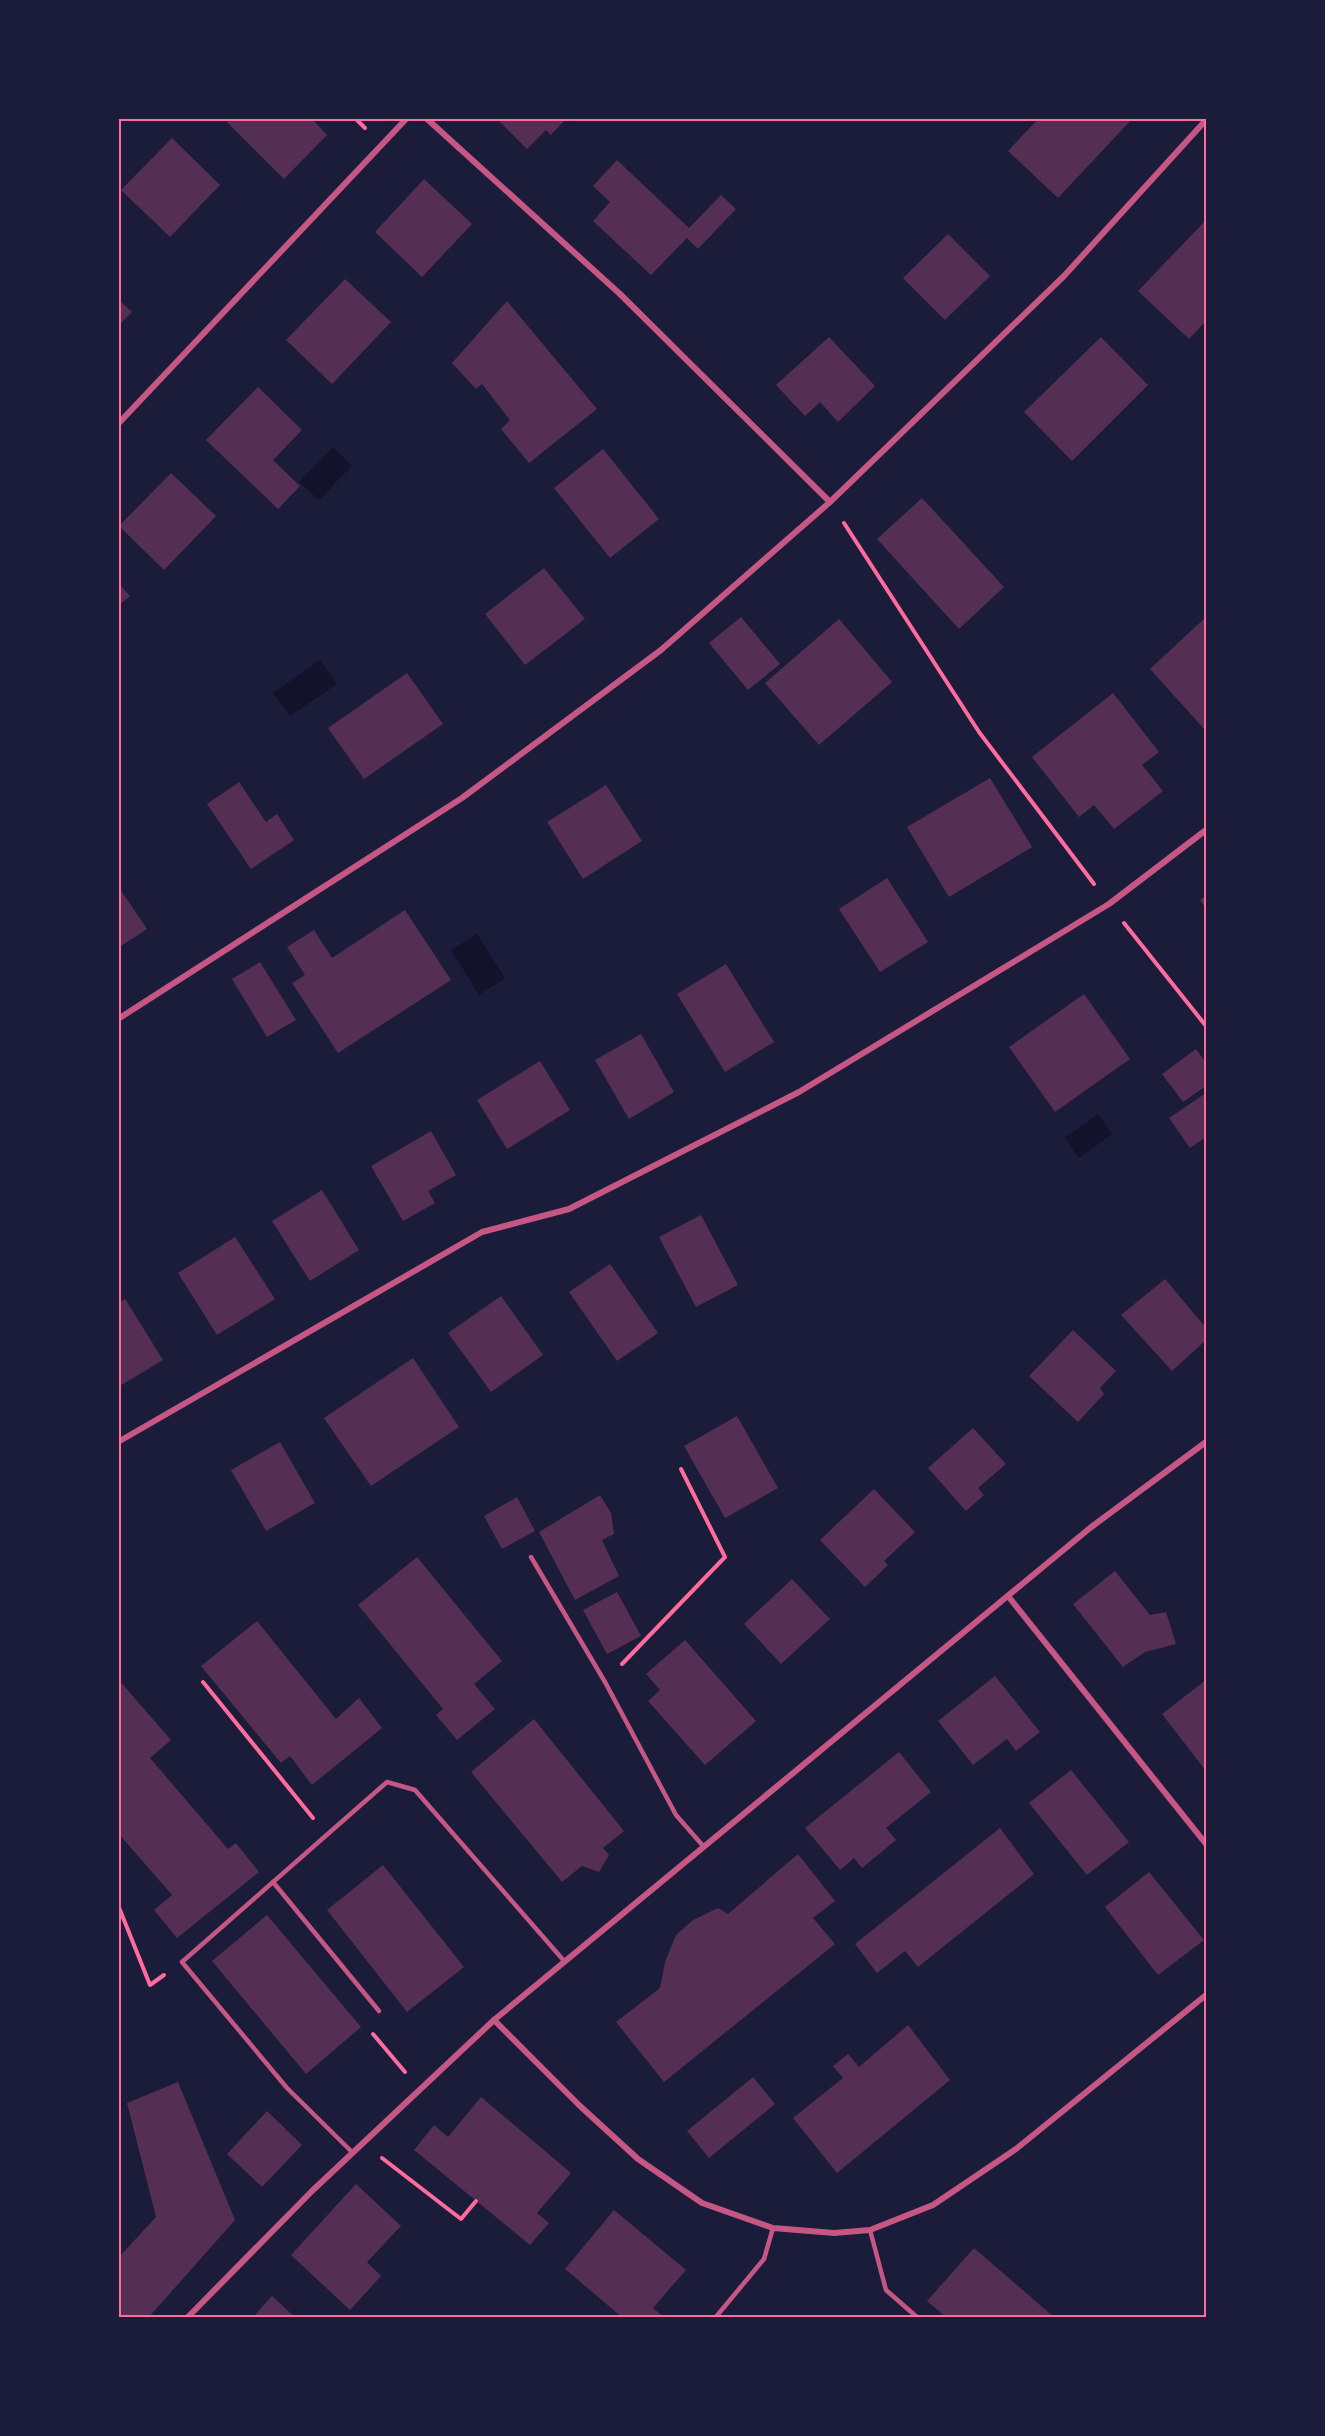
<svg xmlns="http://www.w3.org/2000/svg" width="1325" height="2436" viewBox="0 0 1325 2436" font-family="'Asap Condensed',sans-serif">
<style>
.water{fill:#12122b}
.building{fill:#542f53}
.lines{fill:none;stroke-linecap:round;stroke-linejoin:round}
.path{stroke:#ff6b9d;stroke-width:4}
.service{stroke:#c65784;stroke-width:4.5}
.minor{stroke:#c65784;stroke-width:6}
.neatline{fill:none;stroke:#ff6b9d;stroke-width:2}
</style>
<rect width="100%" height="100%" fill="#1b1b3a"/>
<g class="water">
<path d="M333 447 352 466 319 500 299 482Z"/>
<path d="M320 660 337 684 290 716 273 693Z"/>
<path d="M477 934 505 978 479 995 451 950Z"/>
<path d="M1098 1114 1112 1134 1079 1158 1065 1138Z"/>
</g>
<g class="building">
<path d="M231 118H311L327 135 284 179 227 122Z"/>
<path d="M496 118H563L565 120 551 135 546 130 527 149Z"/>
<path d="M1039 118H1133L1058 198 1008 151Z"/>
<path d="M172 138 220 185 170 237 121 190Z"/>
<path d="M617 160 689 228 721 195 736 209 698 249 687 238 651 275 593 221 610 202 593 186Z"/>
<path d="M424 179 472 224 422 277 375 232Z"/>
<path d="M1206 220V321L1189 339 1138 291Z"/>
<path d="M948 234 990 276 945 320 903 278Z"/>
<path d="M345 279 391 322 332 384 286 340Z"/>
<path d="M118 299 132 312 118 326Z"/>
<path d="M507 301 597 409 529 463 501 429 510 420 482 384 476 389 452 363Z"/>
<path d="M829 337 875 386 838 422 820 402 805 416 776 385Z"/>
<path d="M1101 337 1148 385 1072 461 1024 412Z"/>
<path d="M258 387 302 430 273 460 300 486 278 509 206 440Z"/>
<path d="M603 449 659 519 610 558 554 488Z"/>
<path d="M171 473 216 516 164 570 119 526Z"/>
<path d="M922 498 1004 587 959 629 877 539Z"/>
<path d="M544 568 585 619 525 665 485 614Z"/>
<path d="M118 583 130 596 118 606Z"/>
<path d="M741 617 780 664 748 690 709 643Z"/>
<path d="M1206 617V731L1150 669Z"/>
<path d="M839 619 892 682 819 745 765 683Z"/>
<path d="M407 673 443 724 364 779 328 728Z"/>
<path d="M1113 693 1159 752 1142 765 1163 791 1114 829 1094 805 1079 817 1032 757Z"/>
<path d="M990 778 1032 847 949 897 907 827Z"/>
<path d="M239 782 266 822 277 814 294 840 251 869 207 804Z"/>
<path d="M606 785 642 841 583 879 547 822Z"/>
<path d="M887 878 928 942 880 972 839 909Z"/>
<path d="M118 886 147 929 118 948Z"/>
<path d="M1206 895V909L1200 900Z"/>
<path d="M405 910 451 980 338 1053 292 983 305 975 287 947 314 930 332 958Z"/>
<path d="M260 962 296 1020 267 1037 232 979Z"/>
<path d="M726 964 774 1042 725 1072 677 994Z"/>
<path d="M1084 994 1130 1059 1055 1112 1009 1047Z"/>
<path d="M641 1034 674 1092 629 1119 595 1060Z"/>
<path d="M1196 1049 1206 1063V1086L1183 1102 1162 1074Z"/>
<path d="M540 1061 570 1110 507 1149 477 1100Z"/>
<path d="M1206 1093V1137L1190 1148 1169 1118Z"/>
<path d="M431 1131 456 1175 428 1191 435 1203 403 1221 371 1166Z"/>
<path d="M322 1190 359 1250 310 1281 272 1221Z"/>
<path d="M701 1215 738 1285 696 1307 659 1237Z"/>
<path d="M235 1237 275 1299 217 1335 178 1273Z"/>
<path d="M610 1264 658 1333 617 1361 569 1292Z"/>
<path d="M1165 1279 1206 1328V1340L1172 1371 1121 1315Z"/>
<path d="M501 1296 543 1355 491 1392 448 1333Z"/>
<path d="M125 1299 163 1360 118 1387V1303Z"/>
<path d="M1073 1330 1116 1371 1100 1388 1104 1394 1078 1422 1029 1376Z"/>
<path d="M413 1358 459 1427 371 1486 324 1418Z"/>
<path d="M737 1416 778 1488 725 1518 684 1446Z"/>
<path d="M973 1428 1006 1464 978 1488 984 1495 966 1511 928 1468Z"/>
<path d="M280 1442 315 1503 266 1531 231 1470Z"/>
<path d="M874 1489 915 1532 884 1561 888 1565 865 1587 820 1540Z"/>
<path d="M600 1495 611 1513 614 1534 602 1540 619 1576 575 1600 539 1532Z"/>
<path d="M517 1497 535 1531 502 1549 484 1516Z"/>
<path d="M417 1557 502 1661 474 1684 495 1709 457 1740 436 1715 443 1709 358 1605Z"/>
<path d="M1115 1571 1150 1615 1166 1612 1176 1644 1145 1652 1123 1667 1073 1604Z"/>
<path d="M792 1579 830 1619 781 1664 744 1624Z"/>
<path d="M617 1592 641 1636 607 1654 583 1610Z"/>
<path d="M257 1621 336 1719 359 1698 382 1728 312 1785 290 1756 281 1763 201 1666Z"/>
<path d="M685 1640 756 1721 705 1765 648 1701 660 1690 646 1674Z"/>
<path d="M995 1676 1040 1732 1016 1751 1007 1739 973 1765 938 1721Z"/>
<path d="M118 1679 171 1740 150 1758 228 1849 236 1843 259 1872 177 1938 154 1910 172 1895 118 1833Z"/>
<path d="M1206 1680V1771L1162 1714Z"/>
<path d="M534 1719 624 1831 603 1848 609 1855 599 1872 582 1866 562 1882 471 1772Z"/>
<path d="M899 1752 931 1792 886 1828 896 1840 862 1868 854 1858 840 1870 805 1828Z"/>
<path d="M1071 1770 1129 1842 1087 1875 1029 1803Z"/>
<path d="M1000 1828 1034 1874 918 1967 905 1951 877 1973 855 1944Z"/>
<path d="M798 1854 835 1901 813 1918 835 1944 664 2082 616 2022 660 1988 665 1962 676 1935 693 1920 718 1908 728 1914Z"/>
<path d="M383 1865 464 1967 407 2012 327 1910Z"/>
<path d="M1149 1872 1204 1940 1158 1975 1105 1907Z"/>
<path d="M267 1915 361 2027 306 2074 212 1961Z"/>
<path d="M908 2025 950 2080 837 2173 793 2118 843 2078 833 2066 848 2054 859 2067Z"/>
<path d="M753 2077 775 2104 709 2158 687 2131Z"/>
<path d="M178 2082 235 2220 148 2318H118V2258L156 2217 127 2103Z"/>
<path d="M481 2097 571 2173 537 2213 549 2223 530 2245 414 2150 434 2125 448 2137Z"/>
<path d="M267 2111 302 2145 262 2187 227 2154Z"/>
<path d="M356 2184 401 2226 367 2262 381 2276 350 2310 291 2255Z"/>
<path d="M614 2210 686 2270 653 2308 665 2318H623L565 2269Z"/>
<path d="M974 2248 1047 2311 1055 2318H947L927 2301Z"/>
<path d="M272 2296 296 2318H252Z"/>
</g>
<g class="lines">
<g class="path">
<path d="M355 118 365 128"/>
<path d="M844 523 979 732 1094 884"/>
<path d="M1124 923 1206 1026"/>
<path d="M622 1664 725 1557 681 1469"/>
<path d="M203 1682 313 1818"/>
<path d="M118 1905 150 1985 164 1975"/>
<path d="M373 2034 405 2072"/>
<path d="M382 2158 461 2219 476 2201"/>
</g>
<g class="service">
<path d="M531 1557 605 1682 676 1815 704 1847"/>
<path d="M273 1882 379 2011"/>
<path d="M352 2152 287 2088 182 1962 387 1782 415 1790 565 1962"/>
<path d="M870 2230 886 2290 918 2318"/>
<path d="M715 2318 764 2259 773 2228"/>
</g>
<g class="minor">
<path d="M426 118 620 294 830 502"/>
<path d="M118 424 407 118"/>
<path d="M118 1019 462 798 661 650 830 502 1064 276 1206 120"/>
<path d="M118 1442 482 1232 569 1209 799 1092 1109 904 1206 830"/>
<path d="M1008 1596 1206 1844"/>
<path d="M494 2020 580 2106 638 2159 702 2203 773 2228 834 2233 870 2230 933 2205 1016 2149 1206 1995"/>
<path d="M187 2318 312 2191 494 2020 1090 1528 1206 1442"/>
</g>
</g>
<rect width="1325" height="2436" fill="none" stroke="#1b1b3a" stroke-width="240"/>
<rect x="120" y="120" width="1085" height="2196" class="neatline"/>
</svg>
